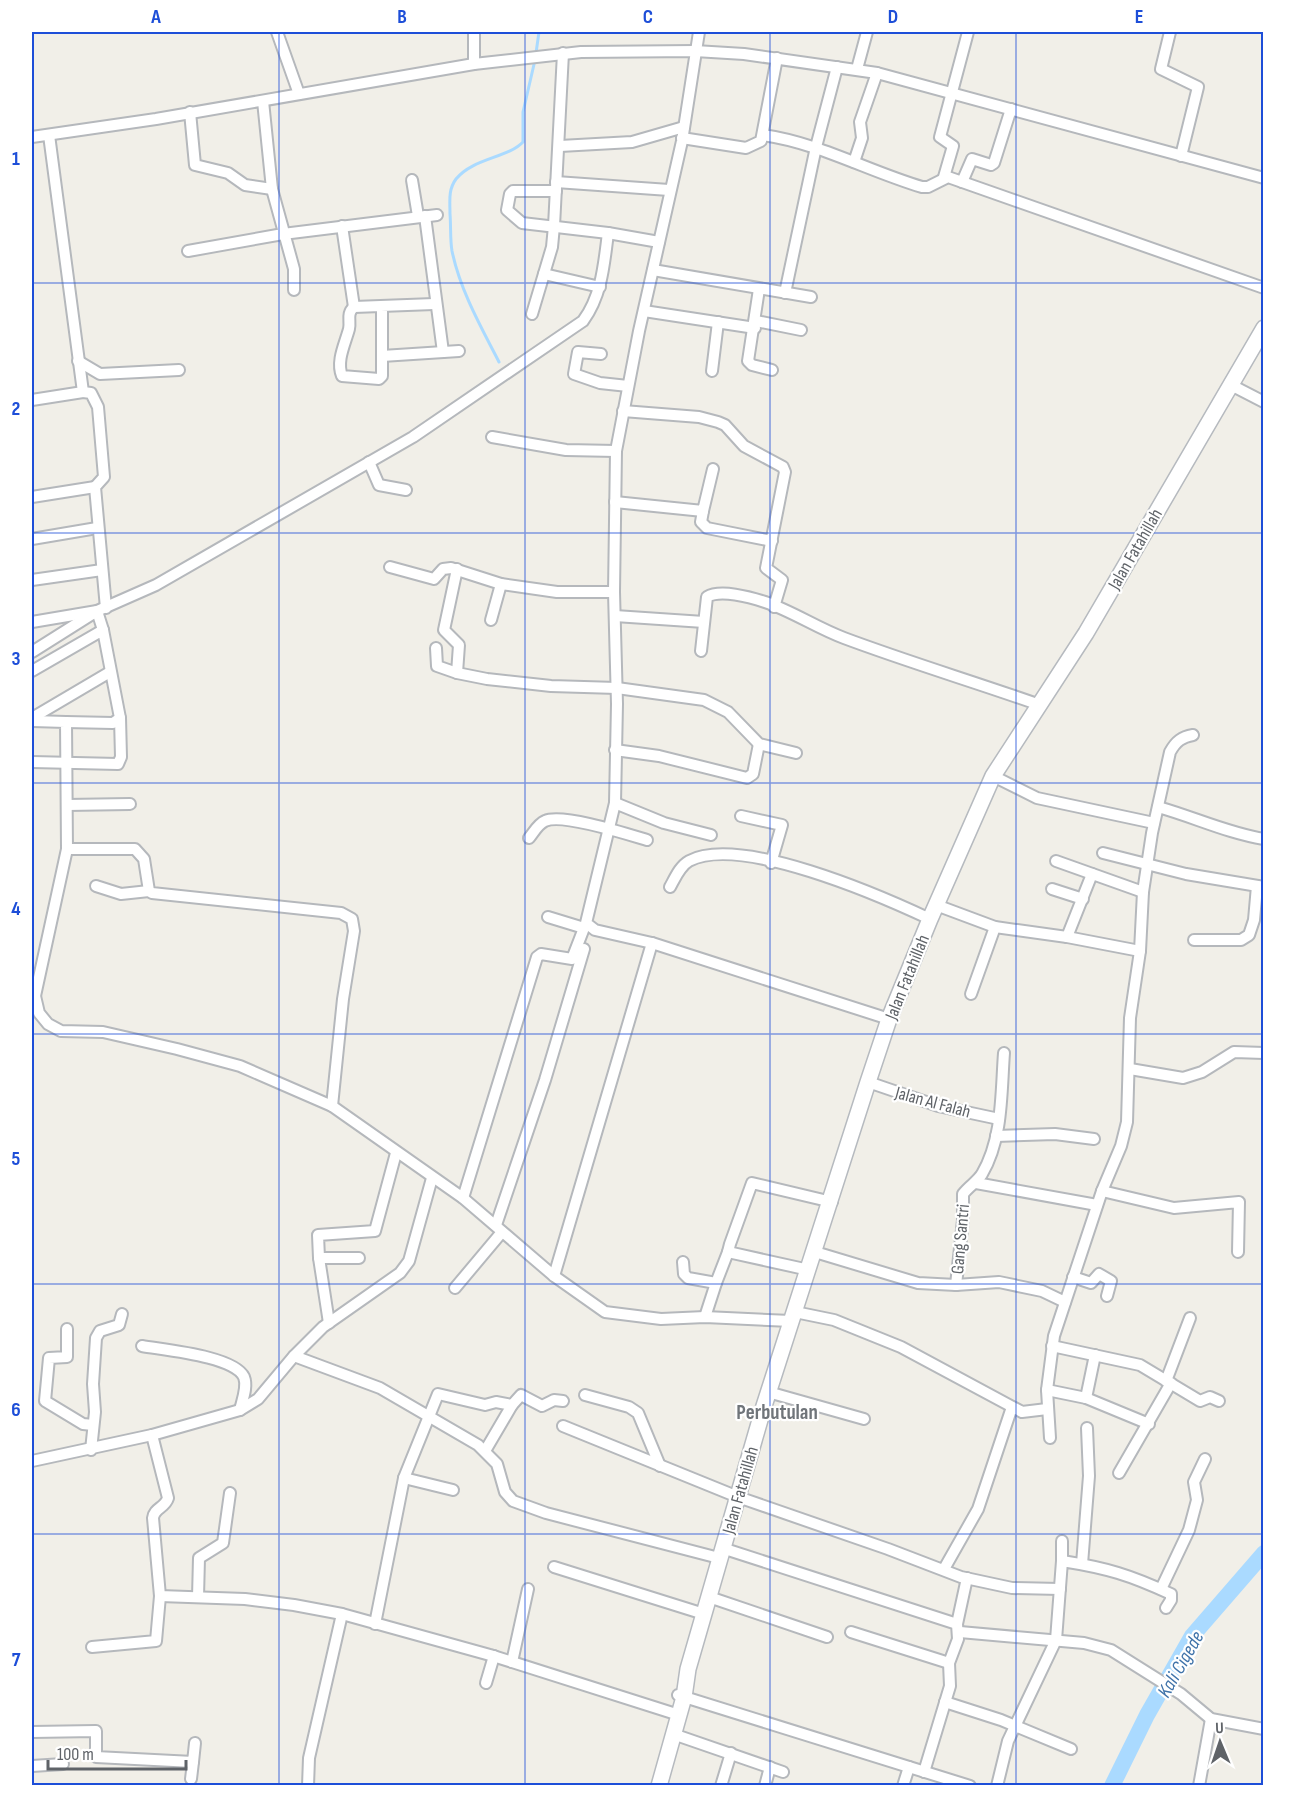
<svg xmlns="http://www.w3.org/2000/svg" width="1295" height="1817" viewBox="0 0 1295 1817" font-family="'Sofia Sans Condensed',sans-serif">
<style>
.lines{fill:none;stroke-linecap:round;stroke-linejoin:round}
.stream{stroke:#aadaff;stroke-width:3}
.river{stroke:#aadaff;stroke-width:16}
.street-casing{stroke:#b5b8bc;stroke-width:14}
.secondary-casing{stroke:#b6babf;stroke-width:18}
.street{stroke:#fff;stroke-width:10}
.secondary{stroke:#fff;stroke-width:15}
.grid{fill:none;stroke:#1d4ed8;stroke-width:1.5;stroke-opacity:0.55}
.labels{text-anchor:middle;stroke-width:4.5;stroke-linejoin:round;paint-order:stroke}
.street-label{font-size:18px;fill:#5f6368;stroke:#fff}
.water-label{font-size:20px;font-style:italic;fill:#4174aa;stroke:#fff}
.quarter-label{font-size:21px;font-weight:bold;fill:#70757a;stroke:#fff}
.neatline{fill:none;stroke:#1d4ed8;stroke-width:2}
.grid-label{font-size:20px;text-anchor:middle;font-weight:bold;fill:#1d4ed8}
</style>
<rect width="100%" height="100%" fill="#f1efe8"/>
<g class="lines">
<g class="stream">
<path d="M536 53 539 32"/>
<path d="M499 362C481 327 460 290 452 251 450 240 451 226 450 214 450 201 448 190 456 179 473 158 508 158 523 142V112L535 60"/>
</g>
<path class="river" d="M1112 1786 1147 1715 1192 1636 1264 1553"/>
<g class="street-casing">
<g id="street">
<path d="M277 32 299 94"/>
<path d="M699 32 682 141 639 331 616 451 614 592 617 704 615 803 586 923 595 930 652 943 889 1019"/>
<path d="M1170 32 1161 69 1198 87 1181 156"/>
<path d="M474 64V32"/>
<path d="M857 69 867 32"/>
<path d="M263 101 272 189 294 269V290"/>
<path d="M190 112 195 165 228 173 245 185 272 189"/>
<path d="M49 135 83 392 91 393 98 407 104 477 95 487 106 608"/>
<path d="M763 135C819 143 868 171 922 187H928L948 177 1264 288"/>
<path d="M32 137 156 119 474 64 581 52 695 51 744 54 877 73 1264 178"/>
<path d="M682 138 746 148 761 141 777 58"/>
<path d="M560 146 632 142 684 127"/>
<path d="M854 162 862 138 860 122 877 73"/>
<path d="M944 177 953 146 940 137 968 32"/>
<path d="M412 180 418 216"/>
<path d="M556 182 669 190"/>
<path d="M962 182 972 159 991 165 994 163 1011 109"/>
<path d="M556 191H513L510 194 507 210 522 223 608 233 659 242"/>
<path d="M425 216 443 352"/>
<path d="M342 226 354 307"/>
<path d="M188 251 283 234 437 215"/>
<path d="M653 270 811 297"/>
<path d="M544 274 600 287"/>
<path d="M759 289 748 361 752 365 772 370"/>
<path d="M785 293 816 147 837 67"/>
<path d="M382 307V376L379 379 342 376C336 361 345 344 349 329 351 321 346 314 354 307L434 304"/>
<path d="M644 311 755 328"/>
<path d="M532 314 552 247 554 226 563 53"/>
<path d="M756 321 801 330"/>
<path d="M601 354 578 352 574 374 600 383 628 386"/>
<path d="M382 356 459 351"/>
<path d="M78 361 100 374 179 370"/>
<path d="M712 371 718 322"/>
<path d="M1231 385 1264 402"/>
<path d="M32 400 83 392"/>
<path d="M623 411 699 417 718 422 725 425 744 446 783 467 785 472 766 568 782 580 774 607"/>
<path d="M492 437 566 450 616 451"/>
<path d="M369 462 379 485 406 490"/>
<path d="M32 497 95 487"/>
<path d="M615 502 703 511 713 469"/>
<path d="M703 511 701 522 707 528 772 541"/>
<path d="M32 539 97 528"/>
<path d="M390 567 434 579 443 569 451 568 501 584 557 592H614"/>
<path d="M32 580 102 570"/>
<path d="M615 616 704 622"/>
<path d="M491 620 501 584"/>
<path d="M32 622 97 611 156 585 413 437 583 321C602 295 604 264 608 233"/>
<path d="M436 648 437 666 457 673 487 679 551 686 617 688 704 700 728 712 759 744 796 753"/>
<path d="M701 651 707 597C720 589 750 597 765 602 792 611 817 628 844 638 908 662 975 682 1040 705"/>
<path d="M32 652 97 611 103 630"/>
<path d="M32 671 103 630 120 718 113 723 66 722"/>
<path d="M457 673 459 645 444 630 457 569"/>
<path d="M32 718 110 672"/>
<path d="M32 721 66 722 67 849H135L144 859 149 891 152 893 341 913 352 919 354 931 343 999 332 1106"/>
<path d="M615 750 659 756 747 778 753 774 759 744"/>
<path d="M32 762 118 764 121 757 120 718"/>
<path d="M993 776 1037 798 1154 823"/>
<path d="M615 803 664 823 711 835"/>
<path d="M67 805 130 804"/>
<path d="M1158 807C1194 817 1227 833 1264 839"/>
<path d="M741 816 782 825 771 863"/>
<path d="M529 838C534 832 538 824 545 821 562 813 627 834 647 840"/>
<path d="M1103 853 1186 874 1264 887"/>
<path d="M1056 861 1143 892"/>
<path d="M96 886 121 894 149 891"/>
<path d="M670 887C675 878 680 866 689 861 740 834 881 896 930 919"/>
<path d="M1052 889 1083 899"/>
<path d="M936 905 995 927 1067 937 1140 951"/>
<path d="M1067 937 1092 874"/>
<path d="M1194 940H1241L1249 935 1254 920 1257 886"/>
<path d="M971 994 995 927"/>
<path d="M32 996H35L39 1013 48 1024 61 1031 103 1032 177 1049 240 1066 332 1106 463 1198 554 1276 605 1312 661 1319 705 1317 791 1321"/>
<path d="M35 996 67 849"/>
<path d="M1130 1069 1183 1078 1202 1072 1234 1052 1264 1053"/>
<path d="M868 1082 938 1106 999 1119"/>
<path d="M996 1136 1055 1134 1094 1139"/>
<path d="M976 1183 1097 1205"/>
<path d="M1102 1191 1174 1208 1239 1202 1238 1252"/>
<path d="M463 1198 537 957 541 954 572 959 584 928 548 917"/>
<path d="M496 1225 545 1080 584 949"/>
<path d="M815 1252 918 1283 956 1285 999 1282 1042 1291 1065 1302"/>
<path d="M319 1258 329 1323"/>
<path d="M359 1258H319L318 1235 375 1231 396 1153"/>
<path d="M683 1262 684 1274 688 1278 716 1283 705 1317"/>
<path d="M809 1270 728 1252 730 1244 752 1183 832 1202"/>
<path d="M554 1276 652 943"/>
<path d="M1073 1277 1091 1283 1099 1274 1111 1281 1107 1296"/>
<path d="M716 1283 728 1252"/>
<path d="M956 1285 963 1220V1194C969 1186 977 1182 982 1174 1003 1138 1001 1093 1004 1053"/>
<path d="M455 1288 502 1232"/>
<path d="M795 1312 834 1320 901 1347 1022 1412 1047 1409"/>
<path d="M67 1329V1357L49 1358 45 1401 83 1424 93 1425"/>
<path d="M142 1346C164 1350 234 1356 244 1377 248 1387 242 1401 240 1410"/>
<path d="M1052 1346 1140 1365 1200 1401 1210 1397 1219 1401"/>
<path d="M294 1356 380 1388 478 1445 497 1464 505 1492 513 1501 546 1513 719 1558"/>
<path d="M1166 1381 1190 1318"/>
<path d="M1047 1390 1086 1398 1149 1424"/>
<path d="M768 1392 864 1419"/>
<path d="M585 1395 629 1407 638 1413 660 1466"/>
<path d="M1086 1398 1095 1355"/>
<path d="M563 1426 738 1497 888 1549 961 1577 1012 1588 1060 1589"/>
<path d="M152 1435 168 1498C165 1508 154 1508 153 1518L160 1596 245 1599 294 1605 342 1614 490 1655 679 1715"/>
<path d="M1050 1438 1047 1390 1054 1336 1102 1191 1121 1146 1127 1122 1130 1018 1140 951 1143 892 1152 833 1170 752C1176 741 1182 737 1193 735"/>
<path d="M91 1450 95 1412 93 1384 96 1338 100 1331 119 1325 122 1314"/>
<path d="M485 1451 512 1405"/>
<path d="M32 1461 152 1435 240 1410 258 1399 294 1356 323 1327 400 1273 409 1261 432 1178"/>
<path d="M1119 1473 1171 1383"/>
<path d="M404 1478 453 1490"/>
<path d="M722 1548 957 1624 958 1639 949 1663 950 1686 924 1772"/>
<path d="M1062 1561V1541"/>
<path d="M1082 1564 1089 1476 1087 1428"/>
<path d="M554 1567 704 1614"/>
<path d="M944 1569 978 1509 1012 1407"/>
<path d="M1161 1589 1189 1530 1197 1500 1194 1482 1205 1459"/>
<path d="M198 1597 199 1558 223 1543 230 1493"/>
<path d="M709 1597 827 1637"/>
<path d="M375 1624 404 1478 438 1394 485 1405 496 1402 512 1405 521 1395 542 1406 554 1400 563 1401"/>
<path d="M957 1624 967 1578"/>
<path d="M851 1632 949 1663"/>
<path d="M960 1632 1084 1643 1111 1650 1181 1694 1211 1719 1264 1729"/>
<path d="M92 1647 156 1641 160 1596"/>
<path d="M512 1662 528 1589"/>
<path d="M486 1683 494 1656"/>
<path d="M678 1695 970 1786"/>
<path d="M945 1702 1001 1720 1071 1749"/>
<path d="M32 1732 96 1731V1757L193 1762 195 1743"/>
<path d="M673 1734 783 1772"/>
<path d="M32 1766 63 1764"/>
<path d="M191 1779 193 1762"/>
<path d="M308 1786 309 1758 342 1614"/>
<path d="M721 1786 731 1753"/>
<path d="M765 1786 770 1767"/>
<path d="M903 1786 909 1767"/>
<path d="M997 1786 1008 1741 1056 1640 1062 1561C1107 1568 1130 1575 1171 1594V1600L1166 1608"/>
<path d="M1199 1786 1211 1719"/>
</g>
</g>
<g class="secondary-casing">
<path id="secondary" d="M659 1786 684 1697 688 1669 764 1406 868 1082 889 1019 930 919 993 776 1086 633 1264 328"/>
</g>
<use href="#street" class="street"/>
<use href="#secondary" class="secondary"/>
</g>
<path class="grid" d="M279 32V1786M525 32V1786M770 32V1786M1016 32V1786M32 283H1264M32 533H1264M32 783H1264M32 1034H1264M32 1284H1264M32 1534H1264"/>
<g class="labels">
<g class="street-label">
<text transform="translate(1135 549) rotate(-60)" y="6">Jalan Fatahillah</text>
<text transform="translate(907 977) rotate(-68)" y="6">Jalan Fatahillah</text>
<text transform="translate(933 1102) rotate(15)" y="6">Jalan Al Falah</text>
<text transform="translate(960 1239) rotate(-85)" y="6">Gang Santri</text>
<text transform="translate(740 1490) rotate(-74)" y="6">Jalan Fatahillah</text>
</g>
<g class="water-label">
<text transform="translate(1180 1664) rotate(-60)" y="7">Kali Cigede</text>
</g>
<g class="quarter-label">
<text x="777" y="1419">Perbutulan</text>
</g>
</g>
<rect width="1295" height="1817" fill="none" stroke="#ffffff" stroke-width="66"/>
<g transform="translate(1220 1742) rotate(358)" stroke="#ffffff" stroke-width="4.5" paint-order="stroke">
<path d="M0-4.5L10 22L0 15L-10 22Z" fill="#5f6368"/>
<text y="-9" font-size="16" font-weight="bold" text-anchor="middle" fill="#5f6368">U</text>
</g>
<path d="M48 1760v9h138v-9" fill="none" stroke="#5f6368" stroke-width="3"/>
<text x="57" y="1760" font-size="18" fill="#5f6368" stroke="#ffffff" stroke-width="4.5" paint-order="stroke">100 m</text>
<rect x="33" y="33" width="1229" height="1751" class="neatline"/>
<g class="grid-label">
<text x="156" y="23">A</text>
<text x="402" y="23">B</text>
<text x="648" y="23">C</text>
<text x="893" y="23">D</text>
<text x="1139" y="23">E</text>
<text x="16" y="165">1</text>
<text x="16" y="415">2</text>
<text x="16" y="665">3</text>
<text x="16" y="915">4</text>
<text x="16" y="1165">5</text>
<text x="16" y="1416">6</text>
<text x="16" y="1666">7</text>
</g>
</svg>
